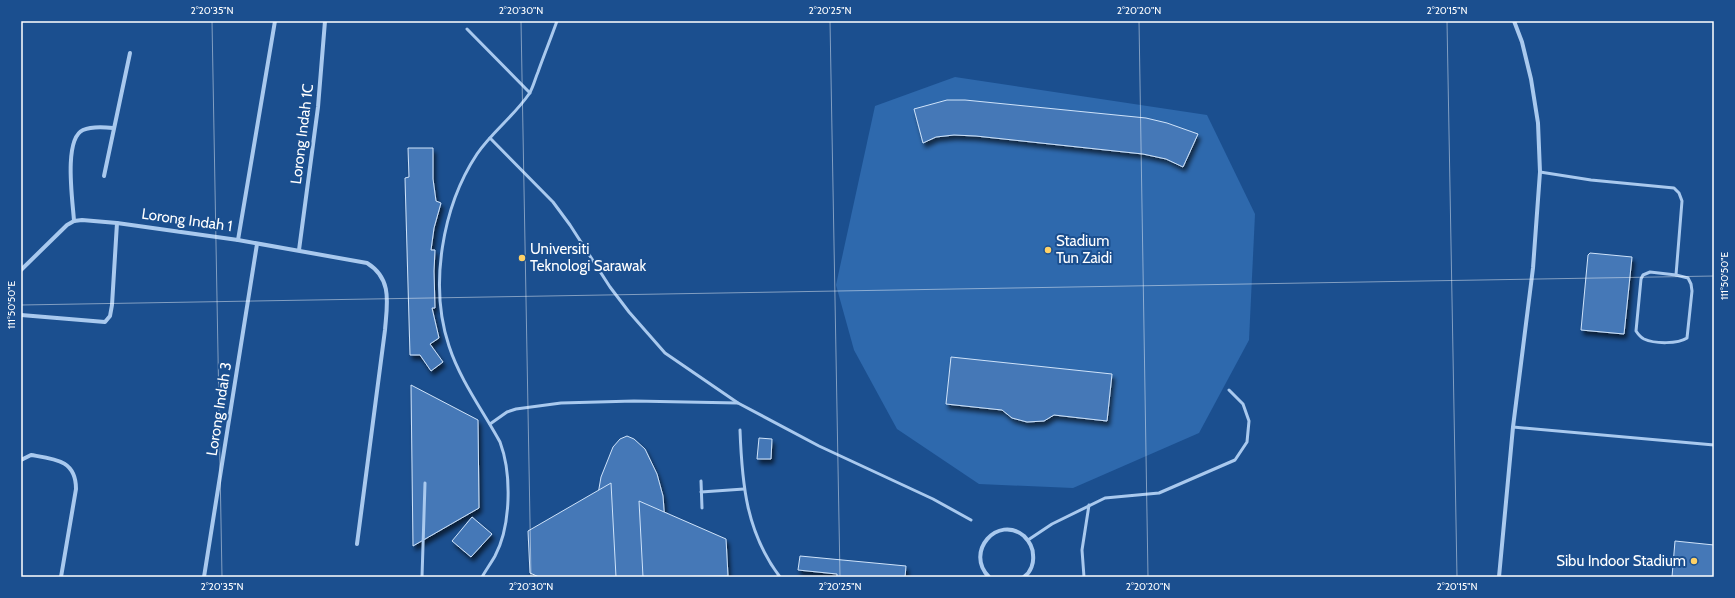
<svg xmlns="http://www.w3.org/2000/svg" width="1735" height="598" viewBox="0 0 1735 598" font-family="Cabin,sans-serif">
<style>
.green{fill:#2e69ad}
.building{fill:#4478b7;stroke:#cfe3fa;filter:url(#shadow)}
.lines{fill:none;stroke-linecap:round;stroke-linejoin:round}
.service{stroke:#a9c9ee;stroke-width:3}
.minor{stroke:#a9c9ee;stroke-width:4}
.ticks{fill:none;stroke:#fff;stroke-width:1;stroke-opacity:0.45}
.poi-dot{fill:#ffd166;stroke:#1b4f8f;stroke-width:1.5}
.labels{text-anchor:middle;stroke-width:4;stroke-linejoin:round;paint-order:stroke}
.street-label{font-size:15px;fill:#fff;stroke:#1b4f8f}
.poi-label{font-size:15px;fill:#fff;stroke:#1b4f8f;text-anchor:start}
.neatline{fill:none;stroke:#fff;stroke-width:1.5}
.ticks-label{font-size:10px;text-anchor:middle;fill:#fff}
</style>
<defs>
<filter id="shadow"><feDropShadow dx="2.5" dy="4.5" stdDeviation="2" flood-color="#0009"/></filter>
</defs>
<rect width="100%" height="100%" fill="#1b4f8f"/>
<path class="green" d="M955 77 1207 115 1255 214 1249 340 1199 433 1073 488 979 484 897 429 854 350 836 285 875 106Z"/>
<g class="building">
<path d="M947 100H965L1146 118 1167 123 1198 134 1183 167 1166 159 1143 154 976 136 954 135 936 137 923 143 914 109Z"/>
<path d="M408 148H433V179L436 201 441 203 434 228 431 250H435L434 271 435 308H432L439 338 430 344 443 362 431 371 420 355H410L405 178 409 177Z"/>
<path d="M1590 253 1632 257 1624 334 1581 330 1588 255Z"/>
<path d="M951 357 1112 374 1107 421 1054 415 1044 421 1027 422 1012 418 1002 410 946 404Z"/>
<path d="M411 385 478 420 479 508 413 546Z"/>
<path d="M627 436 634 439 645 449 657 474 663 496 669 577H597V500L601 477 613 447 620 439Z"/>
<path d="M759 438 772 439 771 459H757Z"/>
<path d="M611 483 616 577H539L530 573 528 531Z"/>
<path d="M639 501 726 539 728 576 643 577Z"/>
<path d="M472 517 492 534 471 557 452 541Z"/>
<path d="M1675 541 1714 545V577H1672Z"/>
<path d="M800 556 906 566 905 577H837V574L798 570Z"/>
</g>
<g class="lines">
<g class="service">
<path d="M467 29 530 93"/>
<path d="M490 138 553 202 570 225 610 287 629 312 665 353 738 403 819 446 933 499 971 520"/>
<path d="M1540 172 1591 180 1674 188 1679 193 1682 201 1676 275"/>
<path d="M1650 272 1676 275 1688 278 1691 284 1692 291 1687 338C1678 344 1655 344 1644 339 1640 337 1638 334 1636 331L1641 279 1643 275Z"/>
<path d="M490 424 507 412 516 409 561 403 634 401 738 403"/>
<path d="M1513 427 1714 445"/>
<path d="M740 430C742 484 746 532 780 577"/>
<path d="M701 481 702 508"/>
<path d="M701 492 744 489"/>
<path d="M1028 540 1052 524 1105 498 1159 493 1235 460 1247 442 1249 421 1243 404 1229 390"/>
<path d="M422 577 425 483"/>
<path d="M482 577C486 570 491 563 495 556 511 526 512 474 500 442 483 411 460 380 449 346 429 286 442 207 477 154 492 132 514 116 529 94 533 88 535 79 538 72 544 55 551 38 557 21"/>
<path d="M1084 577 1082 550 1089 505"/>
</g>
<g class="minor">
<path d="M104 176 130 53"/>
<path d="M74 221C73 203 63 139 83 130 92 126 104 127 113 128"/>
<path d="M238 240 275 21"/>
<path d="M299 250 318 107 325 21"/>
<path d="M21 270 67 225 74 221 82 220 117 223 238 240 367 263C393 279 387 304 385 330L357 544"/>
<path d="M21 315 105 322 110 316 112 305 117 223"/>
<path d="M21 460 31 455C55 459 76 460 76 489L61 577"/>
<path d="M204 577 257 244"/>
<path d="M989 577C964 552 998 514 1024 536 1029 541 1033 548 1033 555 1034 563 1031 572 1024 577"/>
<path d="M1499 577 1513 427 1533 268 1540 172 1538 123 1531 79 1522 42 1514 21"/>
</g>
</g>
<path class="ticks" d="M212 21 222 577M521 21 531 577M830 21 840 577M1139 21 1148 577M1447 21 1457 577M21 305 1714 276"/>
<g class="poi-dot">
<circle cx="1048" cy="250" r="4"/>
<circle cx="522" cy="258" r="4"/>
<circle cx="1694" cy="561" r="4"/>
</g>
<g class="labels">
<g class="street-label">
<text transform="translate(302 134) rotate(-83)" y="5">Lorong Indah 1C</text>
<text transform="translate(187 220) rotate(8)" y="5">Lorong Indah 1</text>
<text transform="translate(219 409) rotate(-81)" y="5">Lorong Indah 3</text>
</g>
<g class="poi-label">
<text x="1056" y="246">Stadium<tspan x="1056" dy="17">Tun Zaidi</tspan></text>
<text x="530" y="254">Universiti<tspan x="530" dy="17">Teknologi Sarawak</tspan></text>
<text x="1686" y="566" text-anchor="end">Sibu Indoor Stadium</text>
</g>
</g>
<rect width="1735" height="598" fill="none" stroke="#1b4f8f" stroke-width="44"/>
<rect x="22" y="22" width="1691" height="554" class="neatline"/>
<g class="ticks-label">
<text x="212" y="14">2°20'35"N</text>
<text x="521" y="14">2°20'30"N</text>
<text x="830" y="14">2°20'25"N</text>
<text x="1139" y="14">2°20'20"N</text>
<text x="1447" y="14">2°20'15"N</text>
<text transform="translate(1724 276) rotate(-90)" y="4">111°50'50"E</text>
<text transform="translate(11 305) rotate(-90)" y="4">111°50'50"E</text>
<text x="222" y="590">2°20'35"N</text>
<text x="531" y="590">2°20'30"N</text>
<text x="840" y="590">2°20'25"N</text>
<text x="1148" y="590">2°20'20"N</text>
<text x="1457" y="590">2°20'15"N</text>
</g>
</svg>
